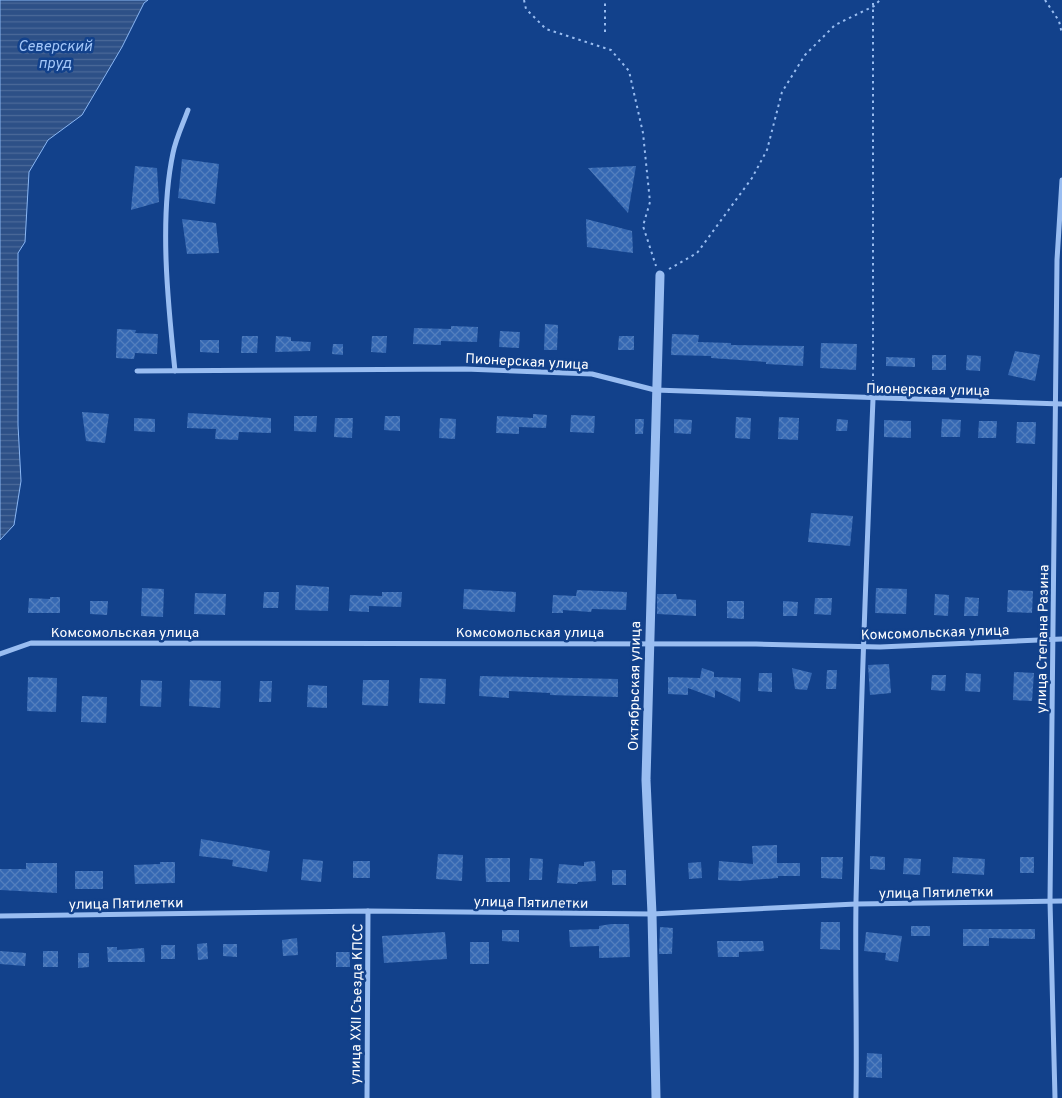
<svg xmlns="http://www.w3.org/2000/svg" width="1062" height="1098" viewBox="0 0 1062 1098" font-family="Overpass,sans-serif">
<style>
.water{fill:url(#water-rules);stroke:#8ab7f5}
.building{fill:url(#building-cross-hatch)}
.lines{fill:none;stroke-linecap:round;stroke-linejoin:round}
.path{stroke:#99bdf1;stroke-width:2;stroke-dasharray:2.5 4;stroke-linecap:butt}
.minor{stroke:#99bdf1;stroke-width:5}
.tertiary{stroke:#99bdf1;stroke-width:9}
.labels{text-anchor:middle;stroke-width:5;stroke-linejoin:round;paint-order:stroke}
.street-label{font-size:14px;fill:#fff;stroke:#12418b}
.water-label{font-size:15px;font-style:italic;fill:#a4c7f9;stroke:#12418b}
</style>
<defs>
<pattern id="water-rules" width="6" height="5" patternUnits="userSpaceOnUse" patternTransform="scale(1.25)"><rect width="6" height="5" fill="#2d5087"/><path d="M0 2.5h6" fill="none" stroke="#4c6a99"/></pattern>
<pattern id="building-cross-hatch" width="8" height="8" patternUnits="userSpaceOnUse" patternTransform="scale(1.25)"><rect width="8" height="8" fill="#3568b3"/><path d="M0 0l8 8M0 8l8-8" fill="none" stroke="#537fbe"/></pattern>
</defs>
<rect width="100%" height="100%" fill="#12418b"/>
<path class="water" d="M0 0H148L144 3 122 47 82 115 48 140 29 172 25 242 18 253V425L21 481 14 525 0 540Z"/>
<g class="building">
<path d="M182 159 219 164 215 204 178 198Z"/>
<path d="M135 166 157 168 159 202 131 210Z"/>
<path d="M636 166 628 213 588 168Z"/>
<path d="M182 219 216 223 219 253 187 254Z"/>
<path d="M586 219 632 231 633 253 587 247Z"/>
<path d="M545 324 558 325 557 350H544Z"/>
<path d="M451 326 478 327 477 342 441 341V345L413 344 414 328 451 329Z"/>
<path d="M117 329 136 330 135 333 158 334 157 354 135 353 134 359 116 358Z"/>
<path d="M500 331 520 332 519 348 499 347Z"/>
<path d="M672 334 699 335 698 342 731 343V345L804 346 803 366 766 364V362L711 358V356L671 355Z"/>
<path d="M242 336H258L257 353H241Z"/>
<path d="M276 336 291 337V341L311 342 310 351 275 352Z"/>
<path d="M372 336H387L386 353 371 352Z"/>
<path d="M619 336H634V350H618Z"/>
<path d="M200 340H219V353L200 352Z"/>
<path d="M821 343 857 344 856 370 820 368Z"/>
<path d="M333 344H343V355L332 354Z"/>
<path d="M1015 351 1040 355 1035 381 1008 375Z"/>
<rect x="932" y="355" width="14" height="15"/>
<path d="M967 355 981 356 980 371 966 370Z"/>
<path d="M886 357 915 358V367L886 366Z"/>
<path d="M82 412 109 414 105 443 86 441Z"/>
<path d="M188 413 271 418V433L239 432 238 440 215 439 216 429 187 428Z"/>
<path d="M533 414 547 415 546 428 519 427V434L496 433 497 416 533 418Z"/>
<path d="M571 415 595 416 594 433 570 432Z"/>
<path d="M294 416H317L316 432 294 431Z"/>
<path d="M385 416H400V431L384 430Z"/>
<path d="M736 417 751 418 750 439 735 438Z"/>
<path d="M779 417 799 418 798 440 778 439Z"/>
<path d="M134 418 155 419V432L134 431Z"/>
<path d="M335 418H353L352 438 334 437Z"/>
<path d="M440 418 456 419 455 439 439 438Z"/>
<path d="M635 419H644L643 434H635Z"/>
<path d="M674 419 692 420 691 434 674 433Z"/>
<path d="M837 419 848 420 847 431H836Z"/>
<path d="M942 419 961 420 960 437H941Z"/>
<path d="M884 420 911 421V438L884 437Z"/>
<path d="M979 421H997L996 438H978Z"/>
<path d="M1017 422H1036L1035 444 1016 443Z"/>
<path d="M811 513 853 516 850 546 808 542Z"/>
<path d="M296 585 329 587 328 611 295 610Z"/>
<path d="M142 588 164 589 163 617 141 616Z"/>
<path d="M876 588 907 589 906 614 875 613Z"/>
<path d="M464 589 516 592 515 612 463 609Z"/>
<path d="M577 590 627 592 626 610 592 609 591 612 563 610V613H552L553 595 576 596Z"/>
<path d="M1008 590 1033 591 1032 613 1007 612Z"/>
<path d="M264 592H279L278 608H263Z"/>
<path d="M382 592H402L401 607 369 606V612L349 611 350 595 382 596Z"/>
<path d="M195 593 226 594 225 615 194 614Z"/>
<path d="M657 594H676L677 599 696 600V616L657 614Z"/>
<path d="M935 594 949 595 948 616 934 615Z"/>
<path d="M50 597H60V613H28L29 598 50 599Z"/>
<path d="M965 597 979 598 978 616H964Z"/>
<path d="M815 598H832L831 615 814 614Z"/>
<path d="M90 601H108L107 615 90 614Z"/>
<path d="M727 601H744V619L727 618Z"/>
<path d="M783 601 798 602 797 616H783Z"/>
<path d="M889 664 891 693 870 695 868 665Z"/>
<path d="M702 668 714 672V677L741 678 740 702 715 690V698L688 688V695L668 694V677L700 678Z"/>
<path d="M792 668 812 673 807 690 795 689Z"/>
<path d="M827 670H837L836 689H826Z"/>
<path d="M1014 672 1034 673 1032 701 1013 700Z"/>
<path d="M759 673H772V692L758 691Z"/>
<path d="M966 673 981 674 980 692 965 691Z"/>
<path d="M932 675H946L945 691 931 690Z"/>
<path d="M480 676 618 679V697L550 695V693L509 691V698L479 696Z"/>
<path d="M28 677 57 678 56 712 27 711Z"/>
<path d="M420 678 446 679 445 704 419 703Z"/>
<path d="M141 680 162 681 161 707 140 706Z"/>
<path d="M190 680 221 681 220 708 189 706Z"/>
<path d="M363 680H389L388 706 362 705Z"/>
<path d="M260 681H272L271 702H259Z"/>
<path d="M308 685 327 686V708L307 707Z"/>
<path d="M82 696 107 697 106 723 81 722Z"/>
<path d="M201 839 270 851 267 872 232 866 233 860 199 856Z"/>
<path d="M777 845V863H800V876H778V878L739 881 718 880 719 861 753 864 752 846Z"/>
<path d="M438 854 463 855 462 881 436 879Z"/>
<path d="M870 856 885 857V870L870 869Z"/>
<path d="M821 857H843L842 879 821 878Z"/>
<path d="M953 857 985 859 984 875 952 873Z"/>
<rect x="1020" y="857" width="14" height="16"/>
<path d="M485 858H510V882H486Z"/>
<path d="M530 858 543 859 542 880H529Z"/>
<path d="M904 858 921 859 920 875 903 874Z"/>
<path d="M303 859 323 861 321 882 301 880Z"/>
<rect x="353" y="861" width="17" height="17"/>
<path d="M595 861 596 881 578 882 577 884 557 883 559 864 584 866V862Z"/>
<path d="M160 862H175V883L135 884 134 865 160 864Z"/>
<path d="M701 862 702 878 689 879 688 863Z"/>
<path d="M26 863H57V893L0 890V869H26Z"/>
<rect x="612" y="870" width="14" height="15"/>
<rect x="75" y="871" width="28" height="18"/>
<path d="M821 922H840V950L820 949Z"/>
<path d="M611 924H629L630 957 599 958V946L570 947 569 930 599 929V926Z"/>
<rect x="911" y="926" width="19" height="10"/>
<path d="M660 927 673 928 672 954H659Z"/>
<path d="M963 929H1035V939L989 938V946H963Z"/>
<path d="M502 930H519V942L502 941Z"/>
<path d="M445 932 447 959 384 963 382 936Z"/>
<path d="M866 932 902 936 898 962 885 960 886 953 864 951Z"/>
<path d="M297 938 298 955 283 956 282 940Z"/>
<path d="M717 941H763L764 951 739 952V957H718Z"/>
<rect x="470" y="942" width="19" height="22"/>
<path d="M207 943 208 959 198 960 197 944Z"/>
<path d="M223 944H237V957L223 956Z"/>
<rect x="161" y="945" width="14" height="14"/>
<path d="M107 947H117V950L144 948 145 962H108Z"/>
<path d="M0 951 26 953 25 966 0 964Z"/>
<rect x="43" y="951" width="15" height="16"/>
<rect x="336" y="952" width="14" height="15"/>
<path d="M78 953H89V967L78 968Z"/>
<path d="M867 1053 882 1054V1078L866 1077Z"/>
</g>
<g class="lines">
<g class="path">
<path d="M524 0 526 9 546 29 611 50 629 71 643 133 650 202 643 226 656 266"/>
<path d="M1045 0 1059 21 1062 34"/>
<path d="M605 32V0"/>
<path d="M669 269 697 253 752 178 767 150 782 92 805 55 835 25 874 6 880 0"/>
<path d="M873 389V0"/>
</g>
<g class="minor">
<path d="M137 371 465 369 592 374 655 390 1062 404"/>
<path d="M175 371C168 304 159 219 173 153 176 138 183 124 188 110"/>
<path d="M0 654 31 643 756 644 880 647 1062 639"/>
<path d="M0 916 368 911 652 914 856 904 1062 901"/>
<path d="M367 1098 368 911"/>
<path d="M856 1098C857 1032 855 967 856 901 860 734 866 567 873 399"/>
<path d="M1055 1098 1050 901 1057 260 1062 180"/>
</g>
<path class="tertiary" d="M656 1098 652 914 646 780 660 275"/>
</g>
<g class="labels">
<g class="street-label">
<text transform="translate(527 361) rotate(3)" y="5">Пионерская улица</text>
<text transform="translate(928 389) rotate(1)" y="5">Пионерская улица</text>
<text x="125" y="637">Комсомольская улица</text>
<text x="530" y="637">Комсомольская улица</text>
<text transform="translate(935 632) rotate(-2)" y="5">Комсомольская улица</text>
<text transform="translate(1042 639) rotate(-89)" y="5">улица Степана Разина</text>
<text transform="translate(634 686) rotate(-89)" y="5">Октябрьская улица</text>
<text transform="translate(936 892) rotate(-1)" y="5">улица Пятилетки</text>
<text transform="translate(531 902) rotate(1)" y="5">улица Пятилетки</text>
<text transform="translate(126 903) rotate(-1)" y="5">улица Пятилетки</text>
<text transform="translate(356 1004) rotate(-89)" y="5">улица XXII Съезда КПСС</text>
</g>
<g class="water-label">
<text x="55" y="51">Северский<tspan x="55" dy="17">пруд</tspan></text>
</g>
</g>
</svg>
